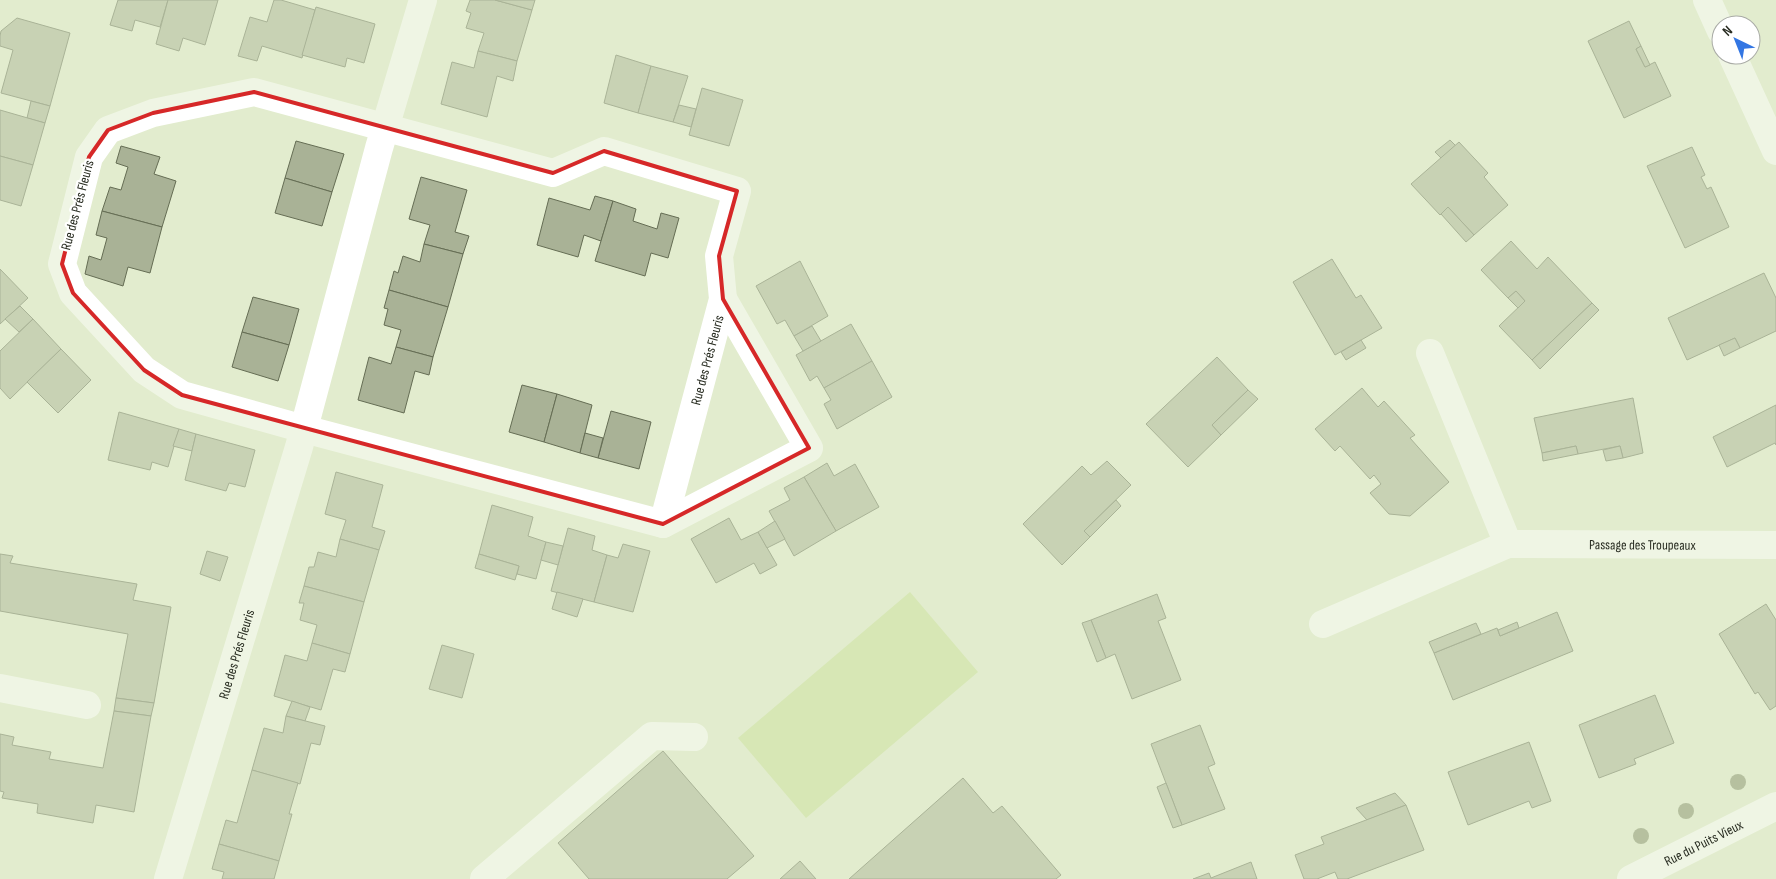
<svg xmlns="http://www.w3.org/2000/svg" width="1776" height="879" viewBox="0 0 1776 879" font-family="'Sofia Sans Condensed',sans-serif">
<style>
.green{fill:#cadf98}
.building{fill:#a9b296;stroke:#656d54}
.lines{fill:none;stroke-linecap:round;stroke-linejoin:round}
.minor{stroke:#fff;stroke-width:28}
.tree{fill:#808a67}
.marked{fill:none;stroke:#d62828;stroke-width:4;stroke-linejoin:round}
.labels{text-anchor:middle;stroke-width:4.5;stroke-linejoin:round;paint-order:stroke}
.street-label{font-size:14px;fill:#282c21;stroke:#fff}
</style>
<rect width="100%" height="100%" fill="#e2ecce"/>
<path class="green" d="M910 592 978 672 806 818 738 738Z"/>
<g class="building">
<path d="M118 0H168L160 27 135 20 132 31 110 25Z"/>
<path d="M168 0H218L205 45 183 38 179 51 156 44Z"/>
<path d="M274 0H281L315 10 302 58 262 46 257 61 238 56 250 17 267 22Z"/>
<path d="M470 0H495L532 10 517 61 478 51 484 33 466 28 471 13 466 11Z"/>
<path d="M495 0H535L532 10Z"/>
<path d="M316 7 375 24 364 63 347 58 345 67 302 55Z"/>
<path d="M17 18 70 33 50 106 1 93 13 50 0 46V36L1 31Z"/>
<path d="M1629 21 1641 46 1636 49 1645 67 1655 62 1671 96 1624 118 1588 41Z"/>
<path d="M1641 46 1650 65 1645 67 1636 49Z"/>
<path d="M478 51 517 61 513 81 497 76 487 117 441 104 452 62 474 68Z"/>
<path d="M616 55 651 66 638 113 604 103Z"/>
<path d="M651 66 688 76 673 122 638 113Z"/>
<path d="M702 88 743 100 729 146 689 135Z"/>
<path d="M31 101 50 106 45 123 27 118Z"/>
<path d="M679 105 696 109 691 127 673 122Z"/>
<path d="M0 110 45 123 33 165 0 156Z"/>
<path d="M1450 140 1456 146 1441 158 1435 152Z"/>
<path d="M296 141 344 154 332 192 285 178Z"/>
<path d="M1459 142 1488 173 1484 177 1508 205 1474 235 1448 207 1440 215 1411 184Z"/>
<path d="M121 146 160 157 154 174 176 181 162 227 102 211 110 187 121 190 128 167 116 163Z"/>
<path d="M1692 147 1705 175 1701 177 1707 189 1711 187 1729 227 1685 248 1647 166Z"/>
<path d="M0 156 33 165 21 206 0 200Z"/>
<path d="M421 177 467 190 455 232 469 236 463 254 424 244 430 225 409 219Z"/>
<path d="M285 178 332 192 322 226 275 213Z"/>
<path d="M595 196 613 201 601 241 584 235 578 257 537 245 549 198 590 210Z"/>
<path d="M613 201 636 209 633 221 657 229 661 213 679 218 668 258 651 253 645 276 595 261Z"/>
<path d="M1448 207 1474 235 1466 242 1441 214Z"/>
<path d="M102 211 162 227 150 273 128 267 123 286 85 274 89 256 101 260 107 238 96 235Z"/>
<path d="M1511 241 1537 269 1548 257 1592 303 1532 360 1499 326 1525 301 1516 291 1508 298 1481 270Z"/>
<path d="M424 244 463 254 448 307 389 290 394 271 398 273 403 256 420 262Z"/>
<path d="M1332 259 1356 298 1361 295 1382 328 1335 355 1293 282Z"/>
<path d="M800 261 828 316 794 336 785 320 777 324 756 286Z"/>
<path d="M0 269 28 298 0 324Z"/>
<path d="M1764 273 1776 298V331L1740 348 1735 338 1687 360 1668 318Z"/>
<path d="M389 290 448 307 433 357 396 347 401 330 384 325 388 309 384 308Z"/>
<path d="M1516 291 1525 301 1518 308 1508 298Z"/>
<path d="M253 297 299 309 289 345 242 332Z"/>
<path d="M1592 303 1599 310 1540 369 1532 360Z"/>
<path d="M20 306 33 319 19 332 5 319Z"/>
<path d="M33 319 61 349 10 399 0 388V351Z"/>
<path d="M851 324 872 361 824 388 817 376 810 381 796 355Z"/>
<path d="M812 326 821 341 803 351 794 336Z"/>
<path d="M242 332 289 345 278 381 232 367Z"/>
<path d="M1735 338 1740 348 1724 356 1719 345Z"/>
<path d="M1361 340 1366 348 1346 360 1341 352Z"/>
<path d="M396 347 433 357 429 375 415 371 404 413 358 400 369 357 391 364Z"/>
<path d="M61 349 91 380 58 413 27 382Z"/>
<path d="M1217 357 1248 390 1212 425 1221 435 1188 467 1146 424Z"/>
<path d="M872 361 892 397 837 429 824 404 831 400 824 388Z"/>
<path d="M522 385 557 394 544 442 509 432Z"/>
<path d="M1362 388 1378 407 1384 401 1415 435 1410 438 1449 482 1410 516 1389 514 1370 493 1381 484 1374 475 1370 479 1340 446 1335 451 1315 429Z"/>
<path d="M1248 390 1258 399 1221 435 1212 425Z"/>
<path d="M557 394 592 405 580 453 544 442Z"/>
<path d="M1633 398 1643 453 1623 458 1620 446 1578 454 1576 446 1542 453 1534 418Z"/>
<path d="M1776 405V445L1775 443 1727 467 1713 437Z"/>
<path d="M611 411 651 422 639 469 598 458Z"/>
<path d="M119 412 179 429 168 467 152 462 150 470 108 460Z"/>
<path d="M179 429 196 434 192 451 173 446Z"/>
<path d="M585 433 603 438 598 458 580 453Z"/>
<path d="M196 434 255 450 245 487 229 483 226 491 185 480Z"/>
<path d="M1576 446 1578 454 1543 461 1542 453Z"/>
<path d="M1620 446 1623 458 1606 461 1603 450Z"/>
<path d="M1107 461 1131 485 1084 531 1090 537 1062 565 1023 524 1082 466 1091 475Z"/>
<path d="M827 463 834 476 855 464 879 507 836 531 804 477Z"/>
<path d="M336 472 383 485 372 527 385 531 379 550 340 539 346 520 325 514Z"/>
<path d="M804 477 836 531 794 556 769 511 790 500 784 488Z"/>
<path d="M1116 500 1121 506 1090 537 1084 531Z"/>
<path d="M492 505 533 517 528 536 546 542 536 579 517 574 519 566 479 554Z"/>
<path d="M729 518 741 540 758 532 777 565 760 574 754 563 716 583 691 539Z"/>
<path d="M775 521 785 539 767 548 758 532Z"/>
<path d="M568 528 595 536 592 550 607 555 594 602 551 591Z"/>
<path d="M340 539 379 550 364 602 304 586 309 567H314L318 552 336 557Z"/>
<path d="M546 542 563 546 558 565 541 560Z"/>
<path d="M623 544 650 551 633 612 594 602 607 555 618 558Z"/>
<path d="M207 551 228 557 220 581 200 574Z"/>
<path d="M0 554 13 556 10 563 137 584 133 600 171 607 154 703 116 698 128 634 0 611Z"/>
<path d="M479 554 519 566 515 580 475 568Z"/>
<path d="M304 586 364 602 350 654 312 643 317 625 300 620 304 603H299Z"/>
<path d="M557 592 583 599 577 617 552 609Z"/>
<path d="M1157 594 1166 618 1158 621 1181 680 1132 699 1115 654 1106 658 1091 620Z"/>
<path d="M1766 604 1776 620V706L1770 710 1758 692 1755 694 1719 634Z"/>
<path d="M1557 612 1573 651 1453 700 1434 653 1497 628 1500 636Z"/>
<path d="M1091 620 1106 658 1097 662 1082 623Z"/>
<path d="M1517 622 1519 628 1500 636 1498 630Z"/>
<path d="M1476 623 1481 634 1434 653 1429 642Z"/>
<path d="M312 643 350 654 345 672 333 669 321 710 274 696 285 655 307 661Z"/>
<path d="M442 645 474 654 462 698 429 689Z"/>
<path d="M1655 695 1674 743 1634 759 1636 764 1599 778 1579 725Z"/>
<path d="M116 698 154 703 151 716 114 711Z"/>
<path d="M292 701 310 707 305 721 286 716Z"/>
<path d="M114 711 151 716 134 812 96 805 93 823 37 813 38 804 2 798 4 792 0 791V734L14 737 12 745 51 752 49 759 103 768Z"/>
<path d="M286 716 325 726 320 745 311 743 300 784 252 770 264 728 283 733Z"/>
<path d="M1200 725 1215 764 1208 767 1225 809 1182 825 1151 744Z"/>
<path d="M1529 742 1551 801 1532 808 1529 801 1468 825 1448 772Z"/>
<path d="M663 751 754 856 727 879H589L558 843Z"/>
<path d="M252 770 298 783 289 814H292L279 861 219 844 226 820 237 823Z"/>
<path d="M963 778 993 813 1002 806 1061 875 1056 879H849Z"/>
<path d="M1166 783 1182 825 1173 828 1157 787Z"/>
<path d="M1395 793 1406 805 1367 820 1356 808Z"/>
<path d="M1406 805 1424 850 1347 879H1338L1335 872 1317 879H1304L1295 855 1324 844 1321 837Z"/>
<path d="M219 844 279 861 274 879H222L224 872 212 869Z"/>
<path d="M800 861 816 879H780Z"/>
<path d="M1251 862 1257 879H1193L1209 873 1211 878Z"/>
</g>
<g class="lines">
<g class="minor">
<path d="M1707 0 1721 31"/>
<path d="M1732 55 1776 151"/>
<path d="M254 92 553 173 604 151 737 191 719 256 723 299 663 524 304 429 182 395 144 370 73 293 62 264 89 157 108 130 153 113Z"/>
<path d="M1430 353 1508 544"/>
<path d="M663 524 809 448 723 299"/>
<path id="s1" d="M1323 624 1508 544 1776 545"/>
<path d="M0 688 87 705"/>
<path id="s2" d="M168 879 299 447 379 148 423 0"/>
<path d="M484 879 652 736 694 737"/>
<path id="s3" d="M1631 879 1776 806"/>
</g>
</g>
<g class="tree">
<circle cx="1738" cy="782" r="8"/>
<circle cx="1686" cy="811" r="8"/>
<circle cx="1641" cy="836" r="8"/>
</g>
<path d="M0 0H1776V879H0ZM254 92 553 173 604 151 737 191 719 256 723 299 809 448 663 524 182 395 144 370 73 293 62 264 89 157 108 130 153 113Z" fill="#e2ecce" fill-opacity=".55" fill-rule="evenodd"/>
<path class="marked" d="M254 92 553 173 604 151 737 191 719 256 723 299 809 448 663 524 182 395 144 370 73 293 62 264 89 157 108 130 153 113Z"/>
<g class="labels">
<g class="street-label">
<text transform="translate(77 205) rotate(-75)" y="5">Rue des Prés Fleuris</text>
<text transform="translate(707 360) rotate(-75)" y="5">Rue des Prés Fleuris</text>
<text dy="5" stroke="none"><textPath href="#s1" startOffset="336">Passage des Troupeaux</textPath></text>
<text dy="5" stroke="none"><textPath href="#s2" startOffset="235">Rue des Prés Fleuris</textPath></text>
<text dy="5" stroke="none"><textPath href="#s3" startOffset="81">Rue du Puits Vieux</textPath></text>
</g>
</g>
<g transform="translate(1736 40) rotate(317)"><circle r="24" fill="#ffffff" stroke="#a9aba6"/>
<path d="M0-4L9 19L0 12L-9 19Z" fill="#3376e3"/>
<text y="-8" font-size="14" font-weight="bold" text-anchor="middle" fill="#282c21">N</text>
</g>
</svg>
